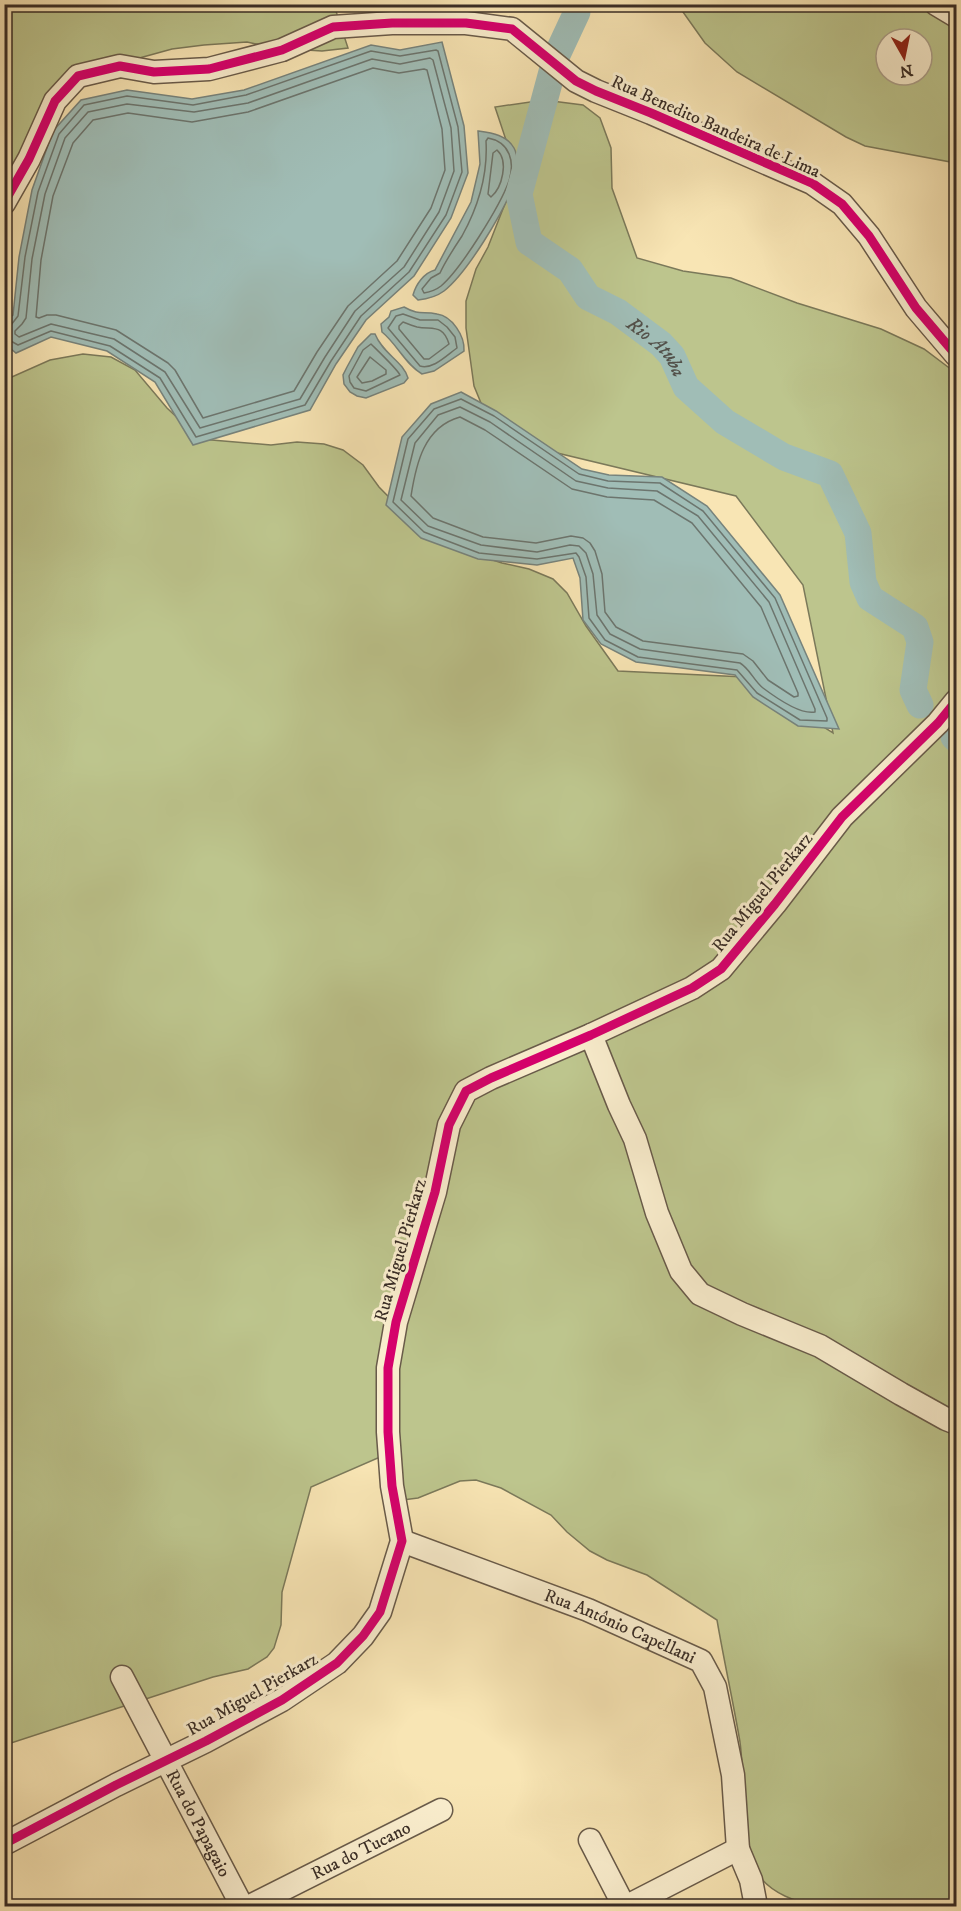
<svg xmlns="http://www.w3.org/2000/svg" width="961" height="1911" viewBox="0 0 961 1911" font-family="'IM FELL DW Pica',serif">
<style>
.green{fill:#bdc58d;stroke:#7b795a;stroke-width:1.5;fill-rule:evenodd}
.water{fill:#a0bdb6;stroke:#77837c;stroke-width:1.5}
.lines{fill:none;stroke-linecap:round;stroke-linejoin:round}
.shore{stroke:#6c756e;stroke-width:1.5}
.river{stroke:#a0bdb6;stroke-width:27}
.minor-casing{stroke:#695b4a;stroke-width:25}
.minor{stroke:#faeece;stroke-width:22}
.cycleway-casing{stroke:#faeece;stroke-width:13}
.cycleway{stroke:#d6006c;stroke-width:9}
.labels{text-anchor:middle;stroke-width:6;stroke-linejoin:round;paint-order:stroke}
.street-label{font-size:18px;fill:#392d26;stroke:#faeece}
.water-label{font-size:20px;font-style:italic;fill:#53514a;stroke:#faeece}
</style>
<rect width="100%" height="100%" fill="#f8e5b4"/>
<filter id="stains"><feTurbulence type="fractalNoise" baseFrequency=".00333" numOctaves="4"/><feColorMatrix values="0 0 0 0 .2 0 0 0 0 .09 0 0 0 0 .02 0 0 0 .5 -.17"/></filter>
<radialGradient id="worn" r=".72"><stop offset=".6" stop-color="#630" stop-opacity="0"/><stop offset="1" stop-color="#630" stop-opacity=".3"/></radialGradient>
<g class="green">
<path d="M5 5H334L348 48 322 51 275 48 247 42 204 45 172 49 114 65 90 75 5 180Z"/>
<path d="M678 5H956V163L865 146 846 137 737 72 705 43ZM886 39H922V75H886Z"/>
<path d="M544 100 583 105 600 118 611 148 612 188 637 258 683 271 731 278 797 303 881 329 924 349 956 373V1906H815C795 1901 773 1894 760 1877 741 1850 745 1776 740 1742 733 1701 724 1661 717 1620L647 1575 607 1560 590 1551 567 1532 551 1515 501 1488 476 1480 460 1481 418 1498 395 1501 380 1457 311 1487 282 1592 281 1625 274 1648 267 1657 248 1669 213 1677 5 1745V380L50 360 83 354 111 357 135 370 167 408 200 439 271 445 297 442 324 444 343 450 363 465 379 487 431 540 502 563 529 569 553 579 567 593 586 626 618 671 745 677 833 733 803 585 736 496 524 445 488 420 474 386 466 328V301L476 269 488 247 517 173 495 107Z"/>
</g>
<g class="water">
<path d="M442 42 464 126 468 173 451 218 414 276 366 320 336 364 310 410 193 445 155 382 107 351 51 337 16 353 5 344 4 322 13 315 19 257 32 190 53 131 81 100 127 90 192 99 244 90 371 45 400 50Z"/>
<path d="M478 131C492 133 507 135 514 148 519 157 517 174 514 184 504 212 467 273 444 291 436 297 427 299 418 300L413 295C416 284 424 273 435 270L471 202 480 164Z"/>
<path d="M404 307C420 316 422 311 437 314 452 316 465 336 464 351L434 371 422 374C405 364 397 344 382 332L381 324 389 317 391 311Z"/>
<path d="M371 334H375C383 354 403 361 408 378L404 383 366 398 357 396 350 392 344 384 343 375 347 367 358 347Z"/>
<path d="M461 392 496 411 582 469 609 475 662 477 707 506 780 595 839 729 798 726 753 697 735 675 636 662 601 644 583 620 580 578 573 558 537 565 478 559 421 538 386 505 402 437 431 404Z"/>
</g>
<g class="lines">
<g class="shore">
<path d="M430 58 433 60 451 128 454 171 439 212 404 267 355 311 325 357 300 399 200 428 165 372 114 339 51 324 19 337 15 334V331L22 324 26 318 32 259 45 194 65 138 88 112 127 104 194 112 248 103 372 59 400 64Z"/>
<path d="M373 68 399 73 424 69 427 70 442 129 445 170 431 208 397 261 348 306 317 352 294 391 203 418 175 370 168 363 116 330 56 315H47L39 318 36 317 41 260 53 196 73 143 93 120 128 113 192 122 248 112Z"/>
<path d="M488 138C510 142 515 162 509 181 500 206 461 269 441 286 436 290 430 292 424 293L422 289 431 278 440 273C446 260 454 248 462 236 478 207 488 175 486 141Z"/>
<path d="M497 150C509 161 502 188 491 197L488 194 493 153Z"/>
<path d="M403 314 420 320H438L447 327 455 337 457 348C447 355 433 370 420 366L388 328 396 316Z"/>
<path d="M403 322C408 324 413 326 417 327 433 330 443 324 449 344L429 359H424L399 329V326Z"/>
<path d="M4 326 11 325 18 316 25 257 38 192 59 134 84 105 127 96 193 105 246 95 371 51 400 56 436 50 438 51 458 127 462 172 446 215 409 272 361 316 331 361 305 405 196 437 160 378 110 346 51 331 18 345 9 340 4 339"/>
<path d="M371 344C377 350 397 369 400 375L366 391 354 388 350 382 349 376 363 350Z"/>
<path d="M370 357 386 370V374L372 381 362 383 357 377Z"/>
<path d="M461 399 494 416 579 474 608 481 660 483 703 511 775 598 827 718V721L800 720 757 693 737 670 638 657 605 640 589 618 586 577 579 557 576 553 537 559 479 553 424 532 393 502 408 439 434 409Z"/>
<path d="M460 407 490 422 576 481 608 488 657 491 698 516 769 602 815 709V712C801 715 775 697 763 688 754 681 750 669 740 663L640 649 610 634 597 615 593 574 586 553 579 546 570 545 537 552 481 545 428 526 401 500 415 443 438 415Z"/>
<path d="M460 417 485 430 572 489 607 497 654 500 692 523 761 607 798 693V696L794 697 768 680 753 661 743 654 643 641 616 627 605 612 602 574 595 551 590 543 583 538 571 536 536 543 483 537 433 518 411 496C416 464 424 427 460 417Z"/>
</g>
<g class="river">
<path id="s1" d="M576 4 577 12 556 57 519 194 529 242 570 270 588 297 618 312 661 344 672 356 686 387 725 422 784 457 830 474 858 533 863 582 870 598 915 627 920 642 913 690 920 705"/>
<path d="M954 737 956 739"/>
</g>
<g class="minor-casing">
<g id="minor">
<path d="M936 4 956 16"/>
<path d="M4 203 29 159 55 101 78 76 120 66 154 72 209 69 282 50 333 27 392 23H466L512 29 576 81 596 91 651 113 812 183 842 204 869 236 916 308 956 355"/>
<path d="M591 1035 619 1105 635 1139 657 1213 681 1271 700 1294 742 1314 820 1346 901 1394 946 1419 956 1423"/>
<path id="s2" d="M402 1541 588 1610 701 1661 715 1687 733 1775 738 1849 751 1880 756 1906"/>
<path id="s3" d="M122 1677 242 1906"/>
<path d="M590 1840 624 1906"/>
<path d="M4 1844 116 1785 206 1741 282 1700 337 1663 363 1636 380 1612 402 1541 392 1486 388 1432V1368L396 1322 435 1192 449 1125 466 1091 491 1078 591 1035 692 988 721 969 775 904 842 817 938 723 956 701"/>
<path id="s4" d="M250 1906 441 1810"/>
<path d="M627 1906 738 1849"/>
</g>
</g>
<use href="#minor" class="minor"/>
<g class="cycleway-casing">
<g id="cycleway">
<path d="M4 203 29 159 55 101 78 76 120 66 154 72 209 69 282 50 333 27 392 23H466L512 29 576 81 596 91 651 113 812 183 842 204 869 236 916 308 956 355"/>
<path d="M4 1844 116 1785 206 1741 282 1700 337 1663 363 1636 380 1612 402 1541 392 1486 388 1432V1368L396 1322 435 1192 449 1125 466 1091 491 1078 591 1035 692 988 721 969 775 904 842 817 938 723 956 701"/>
</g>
</g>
<use href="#cycleway" class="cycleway"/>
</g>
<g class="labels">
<g class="street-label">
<text transform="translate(716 126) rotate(24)" y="6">Rua Benedito Bandeira de Lima</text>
<text transform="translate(762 892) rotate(-51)" y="6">Rua Miguel Pierkarz</text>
<text transform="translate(400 1250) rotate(-74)" y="6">Rua Miguel Pierkarz</text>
<text dy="6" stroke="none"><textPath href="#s2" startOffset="234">Rua Antônio Capellani</textPath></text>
<text transform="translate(252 1694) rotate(-30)" y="6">Rua Miguel Pierkarz</text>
<text dy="6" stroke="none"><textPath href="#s3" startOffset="165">Rua do Papagaio</textPath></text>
<text dy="6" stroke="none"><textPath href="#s4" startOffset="124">Rua do Tucano</textPath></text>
</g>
<g class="water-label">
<text dy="7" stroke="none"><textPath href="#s1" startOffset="417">Rio Atuba</textPath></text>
</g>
</g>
<rect width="961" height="1911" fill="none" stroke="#f8e5b4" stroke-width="24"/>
<rect x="6" y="6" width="949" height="1899" fill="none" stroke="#392d26" stroke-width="3"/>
<rect x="12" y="12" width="937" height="1887" fill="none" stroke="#392d26" stroke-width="1.5"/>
<g transform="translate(904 57) rotate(171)"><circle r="28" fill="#faeece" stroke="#ada18b" stroke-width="1.5"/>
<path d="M0-4.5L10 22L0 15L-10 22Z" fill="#8f2418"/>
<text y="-9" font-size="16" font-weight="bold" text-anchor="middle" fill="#392d26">N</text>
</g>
<rect width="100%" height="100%" filter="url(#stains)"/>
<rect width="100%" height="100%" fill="url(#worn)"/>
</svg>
